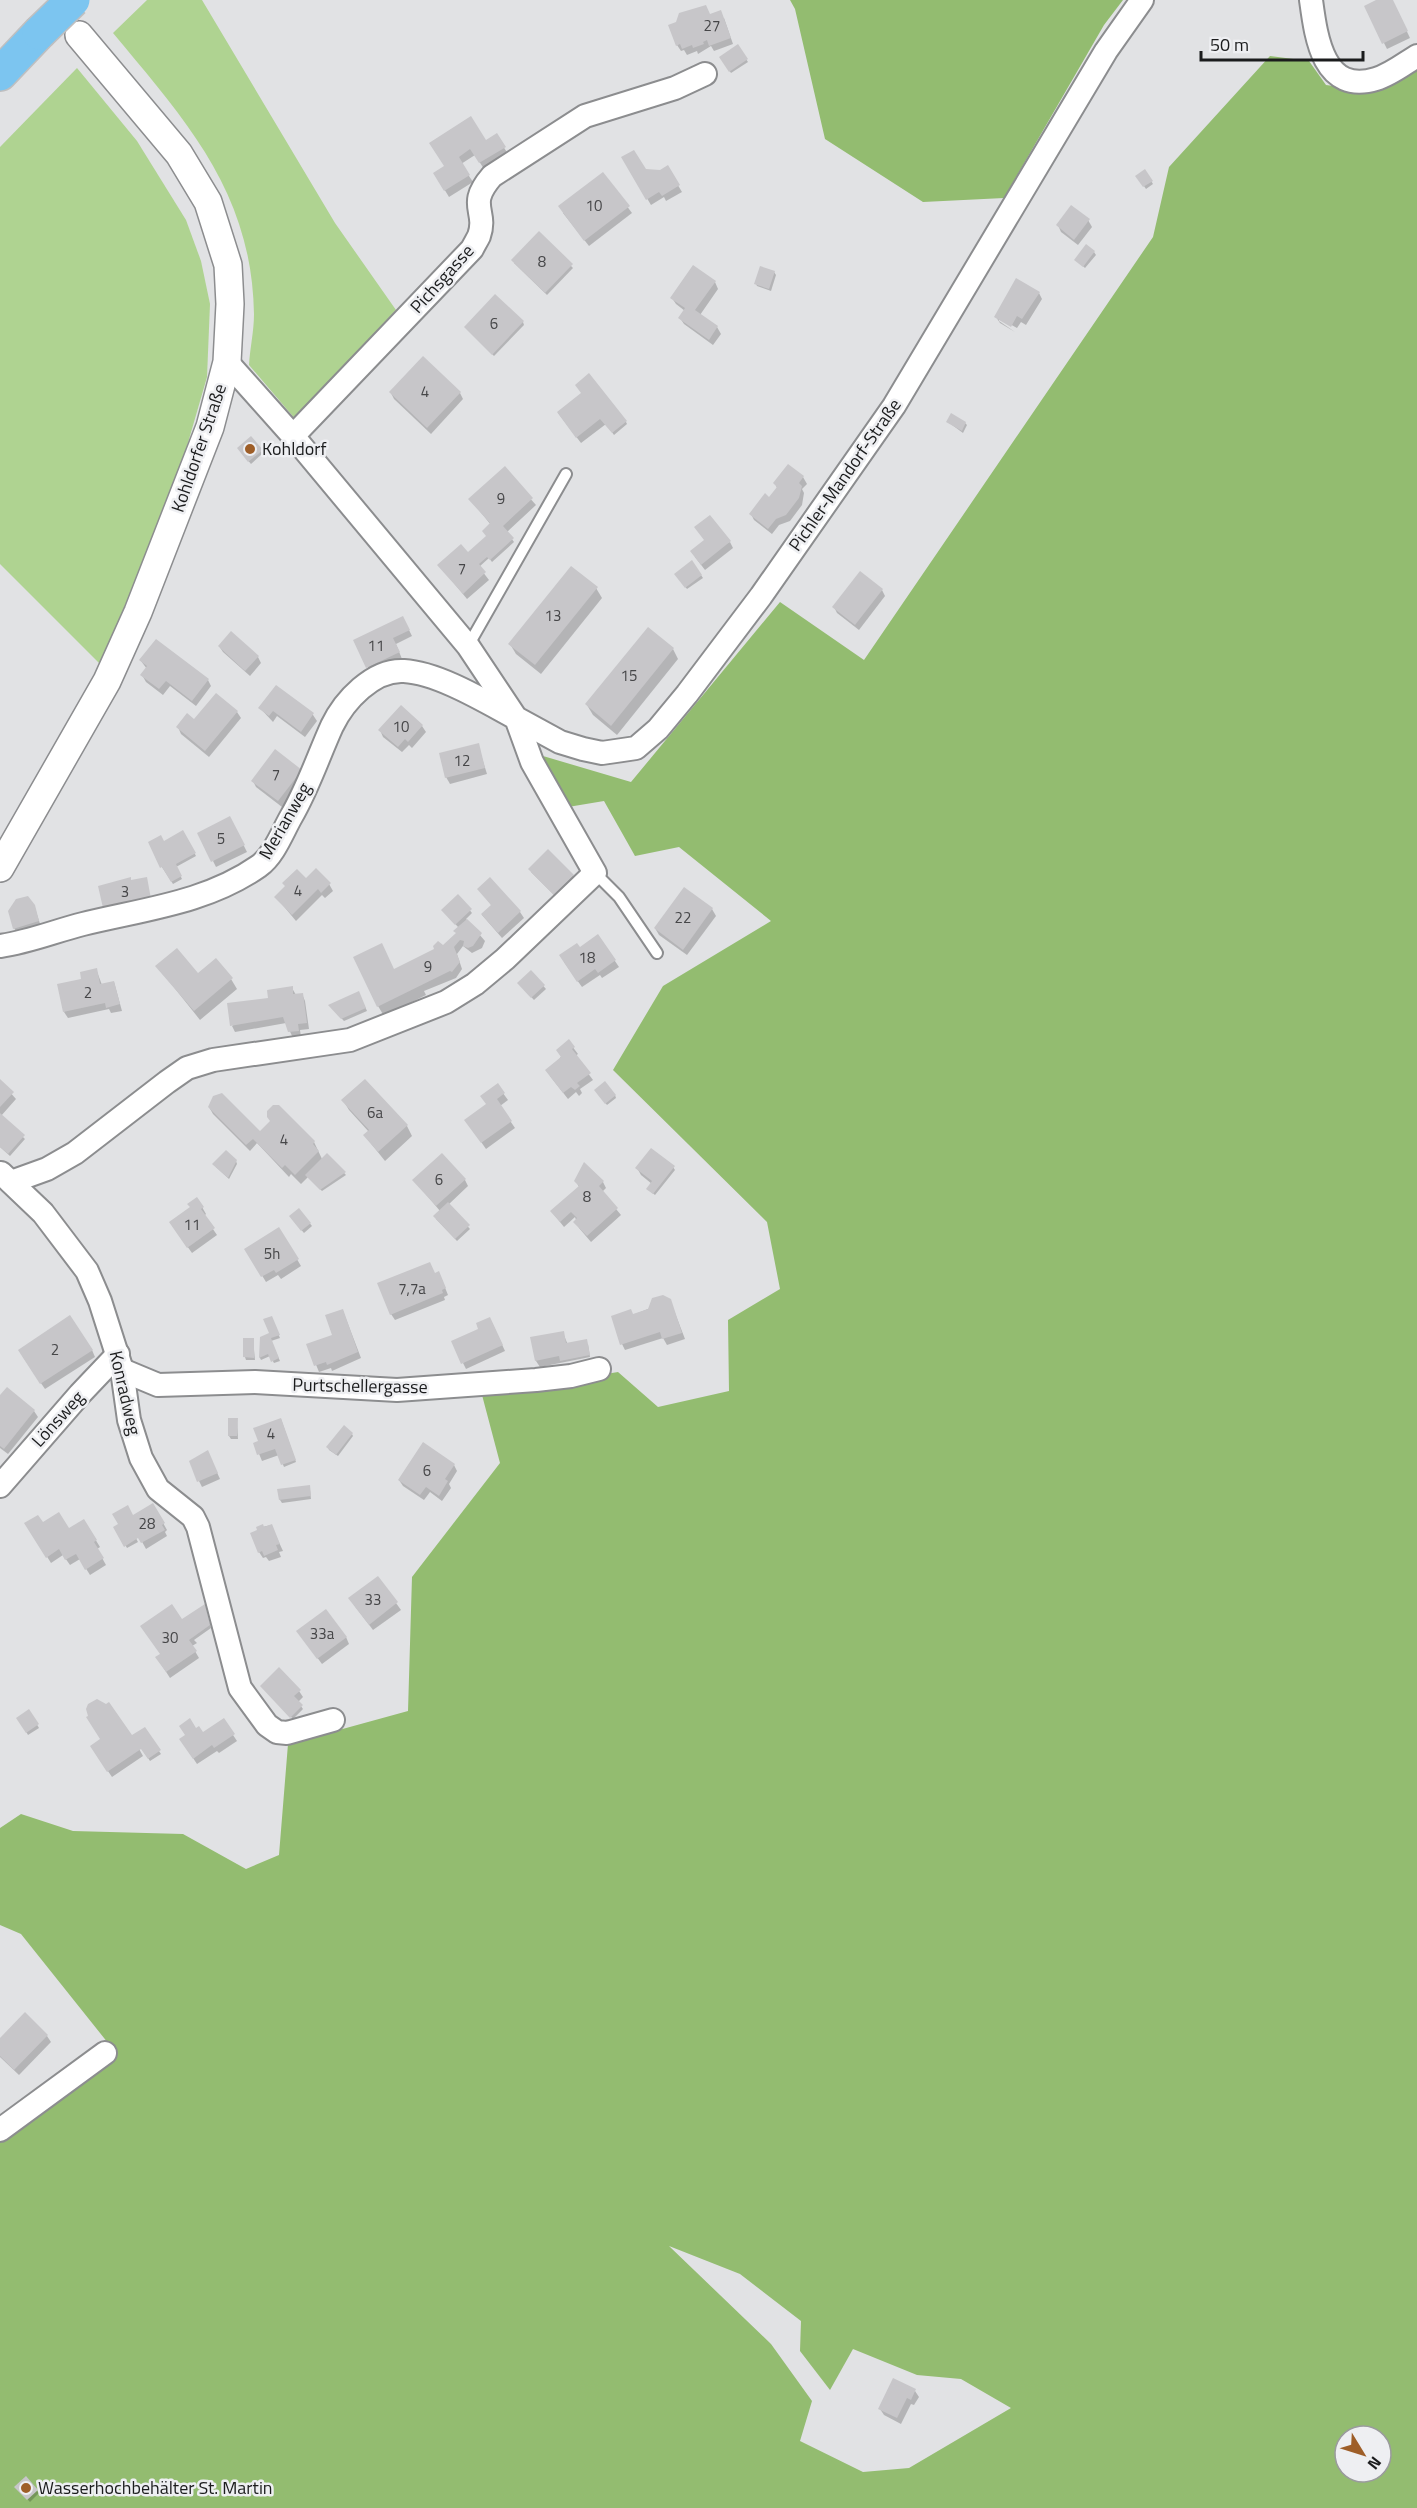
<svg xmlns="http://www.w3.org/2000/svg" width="1417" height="2508" viewBox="0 0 1417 2508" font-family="'Titillium Web',sans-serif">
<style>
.green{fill:#afd391}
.forest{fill:#93bc70;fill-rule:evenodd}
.shadow{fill:#0003}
.building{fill:#c7c6c9}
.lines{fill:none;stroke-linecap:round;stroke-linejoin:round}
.service-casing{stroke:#8c8d8f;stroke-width:14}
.minor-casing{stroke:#8c8d8f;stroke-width:26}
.tertiary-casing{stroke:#8c8d8f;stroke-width:30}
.primary-casing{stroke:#bfbfc0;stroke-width:36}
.service{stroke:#fff;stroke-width:10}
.minor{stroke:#fff;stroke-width:22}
.tertiary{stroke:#fff;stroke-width:27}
.primary{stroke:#7cc5f0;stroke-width:33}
.primary-bridge-casing{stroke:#bfbfc0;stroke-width:36;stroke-linecap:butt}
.primary-bridge{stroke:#7cc5f0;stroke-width:33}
.poi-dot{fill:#9e5e28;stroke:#eeeff2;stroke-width:2}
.labels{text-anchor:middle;stroke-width:5;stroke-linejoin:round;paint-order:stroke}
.number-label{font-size:15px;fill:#464648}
.street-label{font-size:18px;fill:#1b1c1d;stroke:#eeeff2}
.poi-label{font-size:18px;fill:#1b1c1d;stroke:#eeeff2;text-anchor:start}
</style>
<rect width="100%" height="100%" fill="#e1e2e4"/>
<g class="green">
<path d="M147 0H202L335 223 396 310 296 420 249 365C250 348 254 331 254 314 252 192 186 121 113 33Z"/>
<path d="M77 68 137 141 186 220 201 261 210 304 207 377 181 467 101 665 0 564V147Z"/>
</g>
<g class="forest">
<path d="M790 0H1123L1104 25 1004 198 923 202 825 139 795 9Z"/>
<path d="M1270 56 1309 61 1326 85 1371 91 1417 69V2508H0V2138L112 2048 21 1934 0 1925V1828L21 1814 73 1831 183 1834 246 1869 279 1855 288 1744 408 1711 412 1577 500 1463 482 1395 618 1372 658 1407 729 1391 728 1320 780 1289 767 1222 613 1070 663 986 771 921 679 847 635 856 604 801 568 807 543 756 631 782 780 602 864 660 1153 237 1169 167ZM669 2246 740 2274 801 2321 800 2351 830 2390 853 2349 917 2375 961 2379 1011 2408 909 2468 863 2472 800 2441 812 2401 771 2344ZM1345 2436H1381V2472H1345Z"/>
</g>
<g class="shadow">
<path d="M1379 0H1392L1410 38 1387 49 1384 43Z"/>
<path d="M710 16 724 18 733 44 714 51 711 46 698 54 697 51 687 55 684 50 681 51 677 45Z"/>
<path d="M737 46 748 62 731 73 721 58Z"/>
<path d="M496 135 508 154 484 169 475 155 461 164 473 182 449 197 435 174 446 167 431 143 485 142Z"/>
<path d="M623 158 645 171 660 172 667 167 682 192 666 201 664 197 651 205Z"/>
<path d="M1145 171 1153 184 1146 189 1137 176Z"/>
<path d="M603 174 632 213 589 246 563 213Z"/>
<path d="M1088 220 1092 227 1078 245 1061 232 1058 225Z"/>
<path d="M539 233 573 268 547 295 514 263Z"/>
<path d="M1094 252 1096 255 1085 268 1076 260Z"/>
<path d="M774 272 776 275 771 291 757 286 756 284Z"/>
<path d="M715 282 718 289 700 315 717 327 721 334 713 345 684 324 680 318 685 311 676 304 672 298Z"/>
<path d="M1039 293 1042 299 1026 325 1021 322 1017 328 999 318V321L1015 332 1000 323 996 317Z"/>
<path d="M523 322 524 325 494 356 466 328Z"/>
<path d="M391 393H460L463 399 431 434 394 399Z"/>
<path d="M558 413 626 422 627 424 614 435 606 424 581 443Z"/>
<path d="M948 422 965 423 967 425 963 433Z"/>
<path d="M240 451H262L263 453 251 464Z"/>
<path d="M504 469 536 505 507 532 514 542 492 562 489 558 479 567 489 580 467 599 439 565 468 554 487 536 491 525 470 499Z"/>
<path d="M803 477 807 484 802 489 804 493 802 505 790 521 779 525 772 534 754 520 751 514 770 499 777 488 775 483Z"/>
<path d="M730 542 733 548 705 570 695 557Z"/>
<path d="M676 574 701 575 703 578 687 589Z"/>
<path d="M596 588 602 598 541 674 516 654 510 644Z"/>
<path d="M882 590 885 596 859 630 837 613 834 607Z"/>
<path d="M406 624 412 636 396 644 402 659 371 674 355 641Z"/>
<path d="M219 646 258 657 261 663 250 676 223 652Z"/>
<path d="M673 649 678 659 617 735 593 715 587 705Z"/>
<path d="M141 661 208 680 211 686 196 706 170 686 163 695 146 682 142 675 147 669Z"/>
<path d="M276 687 313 715 317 721 305 737 277 716 273 722 260 708Z"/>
<path d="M237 712 241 718 209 757 181 734 178 727 194 721Z"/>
<path d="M422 726 426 732 412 748 409 745 402 752 383 737 380 730Z"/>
<path d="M478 745 487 774 450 784 446 777Z"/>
<path d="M301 771 305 777 282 807 256 787 253 781Z"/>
<path d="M233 824 247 852 216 867 213 861Z"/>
<path d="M183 832 196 856 176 867 182 879 173 884 156 858 164 843Z"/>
<path d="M531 872 573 876 574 879 556 897Z"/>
<path d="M306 880 329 884 333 891 325 898 322 895 296 921 276 897Z"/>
<path d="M479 889 520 912 524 918 502 938 482 915 492 906Z"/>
<path d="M458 896 472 913 466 919 485 941 482 948 472 953 463 946 457 954 462 969 456 978 424 991 426 995 384 1016 378 1006 394 970 443 947 457 934 459 928 444 912Z"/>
<path d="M34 905 41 927 18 935 14 928Z"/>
<path d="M712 909 716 916 687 955 659 935 655 928Z"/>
<path d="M598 936 619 967 602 978 600 975 582 987 564 962Z"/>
<path d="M157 966 198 976 231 979 237 989 200 1020Z"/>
<path d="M96 969 102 985 114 982 122 1011 111 1013 109 1009 68 1018 64 1012 83 980Z"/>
<path d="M531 972 546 989 534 1000 521 986Z"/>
<path d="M292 988 296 995 302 994 305 1001 309 1029 300 1030 301 1037 293 1038 286 1023 235 1032 232 1026 270 999Z"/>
<path d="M360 996 367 1011 344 1021 331 1007Z"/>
<path d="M569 1042 578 1054 575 1056 593 1080 580 1089 582 1093 579 1096 576 1092 568 1099 550 1076Z"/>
<path d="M0 1081 16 1099 1 1116 25 1139 10 1156 0 1147Z"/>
<path d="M365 1081 407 1126 412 1136 385 1161 365 1136 369 1132 349 1110 343 1100Z"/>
<path d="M497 1085 508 1100 500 1106 515 1128 486 1149 470 1126 487 1105Z"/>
<path d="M597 1093 615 1095 616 1098 607 1105Z"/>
<path d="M209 1107 259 1132 314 1142 322 1159 327 1155 346 1175 322 1191 308 1177 301 1184 291 1174 289 1177 257 1143 250 1151 213 1114Z"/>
<path d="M236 1161 237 1164 229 1179 216 1167Z"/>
<path d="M673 1167 675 1170 655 1195 650 1191 652 1184 641 1175 637 1168Z"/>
<path d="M414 1180H465L468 1186 448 1205 470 1229 457 1241 436 1219 440 1211Z"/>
<path d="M576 1181 603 1182 606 1188 602 1192 621 1215 591 1242 579 1228 575 1217 564 1227 552 1212 579 1187Z"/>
<path d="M202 1207 206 1214 204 1216 217 1235 192 1253 175 1229Z"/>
<path d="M299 1210 312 1226 304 1233 292 1219Z"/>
<path d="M279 1229 301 1266 281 1279 278 1275 266 1282 246 1249Z"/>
<path d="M435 1275 442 1280 448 1295 444 1297 445 1300 395 1320 391 1314Z"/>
<path d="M670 1300 685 1339 667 1345 663 1338 625 1350 622 1344 633 1315Z"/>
<path d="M343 1311 361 1358 332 1371 331 1368 319 1372 308 1345 334 1336Z"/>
<path d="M271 1318 280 1338 271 1341 280 1361 274 1363 270 1356 261 1360 260 1358 261 1338 271 1334Z"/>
<path d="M493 1325 505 1351 466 1369 463 1363Z"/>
<path d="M563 1333 568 1345 588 1344 590 1357 540 1367 536 1361 532 1338Z"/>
<path d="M253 1339 255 1360H246L245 1357Z"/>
<path d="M92 1350 95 1357 45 1389 23 1357Z"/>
<path d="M0 1397 34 1411 38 1417 8 1454 0 1448Z"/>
<path d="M237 1419 238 1439H231L229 1436Z"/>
<path d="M281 1419 296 1462 284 1467 279 1455 262 1461 255 1444 259 1442Z"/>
<path d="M352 1434 353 1436 338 1456 329 1450 328 1447Z"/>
<path d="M211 1459 220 1479 202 1487 199 1481Z"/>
<path d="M454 1465 457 1471 449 1484 451 1488 442 1501 430 1492 424 1500 403 1486 399 1480Z"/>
<path d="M310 1490 311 1499 282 1503 280 1500 279 1491Z"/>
<path d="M153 1505 167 1530 165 1532 167 1536 146 1549 134 1527 131 1529 138 1542 127 1548 115 1527Z"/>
<path d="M84 1521 100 1547 97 1549 106 1565 90 1575 80 1559 70 1565 63 1555 51 1563 26 1523 69 1530Z"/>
<path d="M271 1525 283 1551 279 1552 281 1557 269 1561 266 1557 263 1558 259 1552 258 1528Z"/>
<path d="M378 1578 401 1610 373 1630 354 1605Z"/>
<path d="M205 1608 211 1628 194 1640 197 1643 192 1646 199 1658 170 1678 161 1664 186 1627Z"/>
<path d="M302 1637H346L349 1644 322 1664Z"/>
<path d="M262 1686 299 1691 303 1697 298 1702 303 1709 293 1719Z"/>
<path d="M29 1711 39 1728 28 1735 18 1718Z"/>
<path d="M223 1720 237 1741 219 1753 217 1751 197 1764 185 1746 196 1730 203 1734Z"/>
<path d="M144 1729 161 1754 150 1761 140 1746 138 1747 143 1756 112 1777 95 1752 135 1743Z"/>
<path d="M47 2036 51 2042 19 2075 0 2057V2040Z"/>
<path d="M915 2391 919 2397 914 2405 911 2404 901 2424 884 2415 880 2409Z"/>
<path d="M18 2489 37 2491 39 2493 30 2502Z"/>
</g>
<g class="building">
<path d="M1376 0H1393L1408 31 1382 44 1364 6Z"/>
<path d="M706 5 710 14 721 10 731 38 709 46 707 40 703 42 704 44 693 48 692 45 682 49 680 44 676 46 668 25 676 22 679 13Z"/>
<path d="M738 44 748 59 729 72 719 57Z"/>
<path d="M471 116 486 140 497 133 506 147 479 163 470 149 459 157 470 175 444 191 433 173 444 166 429 143Z"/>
<path d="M634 150 646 169 660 170 668 165 680 185 662 196 659 192 646 200 621 157Z"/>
<path d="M1145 169 1153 181 1143 187 1135 176Z"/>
<path d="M603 172 630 206 584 241 558 206Z"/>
<path d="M1071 205 1090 219 1074 240 1056 225Z"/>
<path d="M539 231 573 264 545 293 511 260Z"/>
<path d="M1086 244 1095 251 1083 267 1074 260Z"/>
<path d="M693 265 716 281 695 310 718 326 709 340 678 318 685 308 670 298Z"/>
<path d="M760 266 775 271 769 289 754 284Z"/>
<path d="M1016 278 1040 292 1022 319 1017 316 1011 327 994 317Z"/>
<path d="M495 294 524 321 492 355 464 327Z"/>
<path d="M423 356 461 392 427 428 389 392Z"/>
<path d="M589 373 627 421 612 433 600 419 576 438 557 412 581 393 575 385Z"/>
<path d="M951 413 966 422 962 431 946 422Z"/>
<path d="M251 436 263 450 248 462 237 448Z"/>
<path d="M788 464 804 476 799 483 802 486 799 498 786 515 776 519 768 529 749 514 765 493 769 497 777 487 773 483Z"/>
<path d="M505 466 533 498 503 526 514 538 490 560 487 557 479 564 486 572 463 594 437 565 461 544 468 552 486 536 482 531 490 523 468 499Z"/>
<path d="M710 515 731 541 701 565 690 551 704 540 694 527Z"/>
<path d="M692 560 702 575 685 588 674 574Z"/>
<path d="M571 566 598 587 535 665 508 644Z"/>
<path d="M860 571 883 589 855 625 832 607Z"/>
<path d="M403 616 410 630 393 638 400 652 366 668 353 640Z"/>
<path d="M648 627 674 648 611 726 585 704Z"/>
<path d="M231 631 259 656 245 671 218 646Z"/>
<path d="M156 639 209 679 192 701 166 681 159 689 140 675 147 666 139 660Z"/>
<path d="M276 685 314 713 301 732 273 711 269 716 258 708Z"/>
<path d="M216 693 238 711 205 751 176 727 187 713 194 719Z"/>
<path d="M401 705 423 725 408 742 405 739 398 747 378 730Z"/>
<path d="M479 743 485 768 445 778 439 753Z"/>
<path d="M275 749 302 770 278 801 251 781Z"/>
<path d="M230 816 245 845 211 862 197 833Z"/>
<path d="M183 830 196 853 176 864 182 876 171 882 162 867 160 868 148 842 161 835 164 841Z"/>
<path d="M548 849 574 875 554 895 528 869Z"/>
<path d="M316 868 331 883 321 893 318 889 292 915 274 897 285 886 282 883 297 869 306 878Z"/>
<path d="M131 877V880L147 877 151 899 103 908 98 886Z"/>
<path d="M490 877 521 911 498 933 481 914 491 905 477 889Z"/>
<path d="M684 887 713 908 683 950 654 928Z"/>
<path d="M458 894 472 909 455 925 441 910Z"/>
<path d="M28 896 35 905 39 921 13 929 8 911 16 899Z"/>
<path d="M467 919 482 933 473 946 468 948 463 946 464 941 460 940 454 947 460 962 452 972 450 971 377 1007 353 957 382 943 394 969 434 949 433 946 438 941 443 945 456 933 453 931Z"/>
<path d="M598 934 616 960 598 973 595 969 577 982 559 955 577 943 580 947Z"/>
<path d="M177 948 198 973 216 958 233 978 194 1011 155 966Z"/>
<path d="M97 968 100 984 114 981 120 1004 106 1008 105 1003 63 1012 57 984 81 979 80 972Z"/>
<path d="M531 970 545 985 531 998 517 983Z"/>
<path d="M293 986V994L303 993 307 1023 298 1024 299 1031 288 1032 283 1017 230 1026 227 1003 268 998 267 990Z"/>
<path d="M359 991 366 1008 341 1019 328 1005Z"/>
<path d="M569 1039 575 1047 572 1049 591 1073 577 1083 580 1086 575 1090 571 1087 563 1093 545 1070 561 1057 556 1050Z"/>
<path d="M0 1079 14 1092 0 1107Z"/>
<path d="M365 1079 408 1125 378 1152 363 1135 369 1130 341 1100Z"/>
<path d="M605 1081 616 1095 605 1104 594 1090Z"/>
<path d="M498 1083 505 1093 497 1099 512 1121 481 1143 464 1120 486 1104 480 1096Z"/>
<path d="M222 1093 260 1131 270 1121 267 1117V1111L273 1105H279L315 1141 313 1144 319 1151 295 1175 285 1165 282 1168 253 1139 246 1145 208 1107 213 1096Z"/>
<path d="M0 1113 25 1135 8 1154 0 1147Z"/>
<path d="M651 1148 675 1166 653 1194 646 1189 652 1181 635 1168Z"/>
<path d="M226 1150 237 1160 228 1178 212 1164Z"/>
<path d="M327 1153 346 1172 320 1190 305 1175Z"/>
<path d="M442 1153 466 1179 436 1206 412 1180Z"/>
<path d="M584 1162 604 1181 599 1186 618 1208 587 1236 573 1222 577 1218 571 1212 560 1222 550 1211 579 1186 574 1181Z"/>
<path d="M197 1197 204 1207 201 1209 215 1228 187 1248 169 1222 190 1207 187 1204Z"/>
<path d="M448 1202 470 1225 455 1239 433 1216Z"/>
<path d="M299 1208 311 1223 301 1231 289 1216Z"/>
<path d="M279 1227 299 1259 276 1273 274 1270 261 1277 244 1249Z"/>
<path d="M430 1262 435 1273 439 1271 446 1288 442 1290 443 1293 390 1315 377 1283Z"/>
<path d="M663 1295 671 1299 682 1333 662 1339 660 1332 620 1345 611 1316 631 1309 633 1314 648 1309 652 1298Z"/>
<path d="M343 1309 358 1352 327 1365 326 1362 314 1366 306 1344 332 1335 325 1315Z"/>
<path d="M70 1315 93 1350 40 1384 18 1350Z"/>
<path d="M272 1316 280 1335 271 1338 279 1358 271 1362 268 1354 259 1358 260 1337 269 1333 263 1319Z"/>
<path d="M490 1317 503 1345 461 1364 451 1341 478 1329 476 1323Z"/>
<path d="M564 1331 566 1343 587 1339 590 1355 560 1361 559 1356 535 1361 530 1337Z"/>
<path d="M243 1338H254V1358L243 1357Z"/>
<path d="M7 1387 35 1410 4 1449 0 1446V1395Z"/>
<path d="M228 1418H238L237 1436H228Z"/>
<path d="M281 1418 296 1460 281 1465 275 1449 257 1455 253 1443 258 1441 253 1428Z"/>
<path d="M344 1425 353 1433 336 1455 326 1447Z"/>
<path d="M423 1442 455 1464 445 1479 448 1481 439 1496 426 1487 420 1495 398 1480Z"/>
<path d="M208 1450 218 1473 197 1482 189 1461Z"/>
<path d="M310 1485 311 1496 279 1500 277 1489Z"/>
<path d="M153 1503 165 1523 162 1525 165 1530 141 1543 138 1538 124 1547 113 1527 118 1524 112 1514 128 1505 133 1515Z"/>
<path d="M59 1512 69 1528 84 1519 97 1540 94 1542 104 1558 85 1570 76 1554 65 1560 59 1549 46 1558 24 1523 38 1515 43 1522Z"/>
<path d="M263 1524 264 1527 272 1524 280 1544 276 1545 278 1550 264 1556 262 1551 258 1553 250 1533 257 1530 256 1527Z"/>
<path d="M378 1576 398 1602 369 1625 348 1598Z"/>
<path d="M172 1604 182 1619 205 1604 210 1625 189 1640 197 1651 166 1672 155 1657 160 1654 140 1626Z"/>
<path d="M326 1609 347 1637 317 1659 296 1631Z"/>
<path d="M279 1667 301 1690 294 1696 303 1705 290 1718 260 1686Z"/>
<path d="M97 1699 106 1704 109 1702 132 1735 145 1727 161 1750 148 1759 141 1749 107 1772 90 1746 100 1739 86 1717 88 1716 86 1709 88 1704Z"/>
<path d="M29 1709 39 1724 26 1733 16 1718Z"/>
<path d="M190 1718 196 1728 199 1726 203 1732 224 1718 235 1734 214 1748 212 1745 193 1759 179 1739 185 1735 179 1726Z"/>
<path d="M25 2012 48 2035 14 2070 0 2056V2038Z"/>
<path d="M893 2378 916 2389 911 2400 907 2398 897 2418 878 2409Z"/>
<path d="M26 2476 38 2490 27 2500 14 2487Z"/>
</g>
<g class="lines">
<g class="service-casing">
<g id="service">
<path d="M468 646 566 474"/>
<path d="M595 873 619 897 657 953"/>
</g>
</g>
<g class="minor-casing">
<g id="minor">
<path d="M1311 0C1316 37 1323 95 1376 79 1390 75 1404 64 1417 56"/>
<path d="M227 362 293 436 468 646 516 718 560 742 583 749 602 753 636 748 658 729 687 694 761 596 894 406 1106 51 1142 0"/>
<path d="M293 436 472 249C474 245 477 240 479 236 488 210 466 206 492 176L585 116 675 88 705 74"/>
<path d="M0 946C29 942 55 931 83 924 144 909 206 903 259 866 274 855 282 833 291 817 308 788 318 757 332 726 344 701 373 669 404 671 439 673 486 702 516 718L532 762 595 873 505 959 475 984 446 1002 350 1040 213 1060 187 1068 167 1082 75 1153 47 1169 11 1182"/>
<path d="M1 1173 43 1213 87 1271 100 1301 122 1370 129 1420 141 1458 158 1489 193 1517 198 1527 240 1688 267 1725 277 1732 287 1733 333 1720"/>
<path d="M122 1370 158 1385 255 1382 397 1390 536 1380 571 1376 599 1369"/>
<path d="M0 1486 80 1394 118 1354"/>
<path d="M0 2130 105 2053"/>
</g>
</g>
<g class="tertiary-casing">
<path id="tertiary" d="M0 868 107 681 138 612 210 427 227 362 230 304 228 265 208 202 179 154 79 35"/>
</g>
<g class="primary-casing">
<path id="primary" d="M0 74 39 33"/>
</g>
<use href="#service" class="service"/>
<use href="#minor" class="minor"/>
<use href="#tertiary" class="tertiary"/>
<use href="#primary" class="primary"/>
<g class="primary-bridge-casing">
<path id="primary-bridge" d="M39 33 73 0"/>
</g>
<use href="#primary-bridge" class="primary-bridge"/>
</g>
<g class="poi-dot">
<circle cx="250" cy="449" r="6"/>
<circle cx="26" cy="2488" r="6"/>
</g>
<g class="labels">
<g class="number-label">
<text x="712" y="31">27</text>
<text x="594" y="211">10</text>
<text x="542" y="267">8</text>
<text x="494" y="329">6</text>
<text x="425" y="397">4</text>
<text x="501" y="504">9</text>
<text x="462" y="574">7</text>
<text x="553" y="621">13</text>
<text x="376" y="651">11</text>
<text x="629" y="681">15</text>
<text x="401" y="732">10</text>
<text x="462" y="766">12</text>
<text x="276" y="780">7</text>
<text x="221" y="844">5</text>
<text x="298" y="896">4</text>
<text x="125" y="897">3</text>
<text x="683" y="923">22</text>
<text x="587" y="963">18</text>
<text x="428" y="972">9</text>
<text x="88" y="998">2</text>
<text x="375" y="1118">6a</text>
<text x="284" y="1145">4</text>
<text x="439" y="1185">6</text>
<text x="587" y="1202">8</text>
<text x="192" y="1230">11</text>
<text x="272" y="1259">5h</text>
<text x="412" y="1294">7,7a</text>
<text x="55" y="1355">2</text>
<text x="271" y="1439">4</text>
<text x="427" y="1476">6</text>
<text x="147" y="1529">28</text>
<text x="373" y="1605">33</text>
<text x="322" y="1639">33a</text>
<text x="170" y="1643">30</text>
</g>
<g class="street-label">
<text transform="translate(442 279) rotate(-48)" y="6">Pichsgasse</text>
<text transform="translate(199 448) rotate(-71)" y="6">Kohldorfer Straße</text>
<text transform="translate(845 475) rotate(-55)" y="6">Pichler-Mandorf-Straße</text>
<text transform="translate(285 821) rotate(-60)" y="6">Merianweg</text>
<text transform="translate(360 1386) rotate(1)" y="6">Purtschellergasse</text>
<text transform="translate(125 1393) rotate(77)" y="6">Konradweg</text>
<text transform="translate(58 1419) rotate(-48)" y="6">Lönsweg</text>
</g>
<g class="poi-label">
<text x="262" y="455">Kohldorf</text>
<text x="38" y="2494">Wasserhochbehälter St. Martin</text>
</g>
</g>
<g transform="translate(1363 2454) rotate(128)"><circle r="28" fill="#eeeff2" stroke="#9a9b9d" stroke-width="1.5"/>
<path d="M0-4.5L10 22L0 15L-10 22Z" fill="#9e5e28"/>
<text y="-9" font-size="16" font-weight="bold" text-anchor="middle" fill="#1b1c1d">N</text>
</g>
<path d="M1201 51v9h162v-9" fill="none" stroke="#1b1c1d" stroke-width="3"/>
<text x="1210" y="51" font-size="18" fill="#1b1c1d" stroke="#eeeff2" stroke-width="4.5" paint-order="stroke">50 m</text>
</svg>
